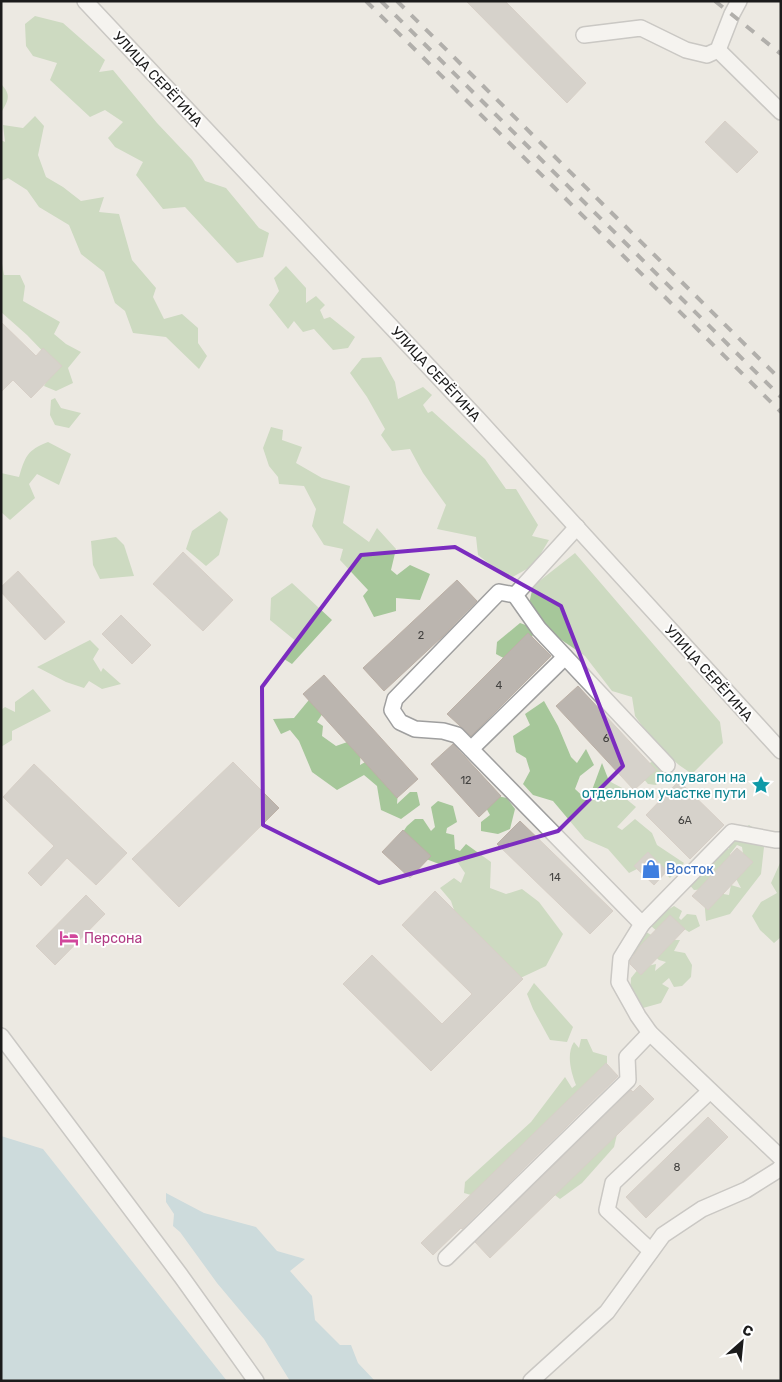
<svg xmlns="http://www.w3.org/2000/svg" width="782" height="1382" viewBox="0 0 782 1382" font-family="Rubik,sans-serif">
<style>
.forest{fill:#a6c79a}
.water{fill:#a6c9d5}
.building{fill:#bbb5af;stroke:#bcb0a6}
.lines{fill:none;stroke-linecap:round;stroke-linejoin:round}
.minor-casing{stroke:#9f9f9f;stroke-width:18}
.minor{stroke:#fff;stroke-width:15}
.rail{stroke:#696969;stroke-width:4;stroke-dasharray:10 10;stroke-linecap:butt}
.marked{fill:none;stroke:#7b2cbf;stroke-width:4;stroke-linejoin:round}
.labels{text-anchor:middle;stroke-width:4;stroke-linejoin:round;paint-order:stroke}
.number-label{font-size:11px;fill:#434240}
.street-label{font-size:14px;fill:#1b1b1b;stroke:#fff}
.culture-label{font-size:14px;fill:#0d838f;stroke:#fff;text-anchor:end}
.shop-label{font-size:14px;fill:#366cbe;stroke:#fff;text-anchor:start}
.hotel-label{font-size:14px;fill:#b23c85;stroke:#fff;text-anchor:start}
</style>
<rect width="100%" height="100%" fill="#ece9e2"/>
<g class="forest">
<path d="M35 16 63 23 105 60 99 72 113 70 157 123 192 160 205 181 226 188 259 228 269 233 263 257 237 263 185 207 163 209 136 175 143 162 115 147 108 138 123 122 105 110 90 117 50 80 57 63 33 56 26 46 25 24Z"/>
<path d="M1 84C12 95 8 101 1 113Z"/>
<path d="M35 116 44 126 38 155 46 177 63 187 81 201 104 197 99 212 119 214 132 260 156 288 153 297 164 319 182 314 198 328V343L207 356 199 369 166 337 133 333 125 311 115 303 104 272 81 254 69 225 39 207 27 190 8 178 1 181V140L5 142 3 125 23 128Z"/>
<path d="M1 258 4 275H20L25 286 23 301 60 322 54 334 66 344 81 352 68 368 73 383 56 391 44 386 55 364 27 335 1 312Z"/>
<path d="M286 266 306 288V303L316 296 325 305 320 310 324 319 330 317 355 337 348 348 333 350 314 329 303 332 294 321 288 329 269 305 279 291 274 278Z"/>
<path d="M381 357 395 382 398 399 423 387 432 395 423 405 428 413 432 411 485 459 506 489H516L538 525 532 536 549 540 534 565 509 579 478 555 476 537 437 529 446 505 423 473 410 449 392 451 381 435 385 429 367 397 350 373 362 358Z"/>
<path d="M55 398 61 408 81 413 69 428 55 425 50 415 51 400Z"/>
<path d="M271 427 283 430 282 440 302 447 296 463 322 478 350 486 343 523 369 542 377 528 396 549 391 570 397 575 410 565 430 574 420 600 396 598V611L374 617 363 596 368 590 340 560 343 549 324 545 312 526 316 509 304 486 279 484 278 477 269 466 263 448Z"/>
<path d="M48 442 71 454 59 485 37 474 29 484 35 498 10 520 1 512V473L19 477C25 457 27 450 48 442Z"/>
<path d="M220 511 228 519 219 555 206 566 186 549 192 531Z"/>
<path d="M116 537 124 545 134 576 100 579 93 565 91 541Z"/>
<path d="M575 553 720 722 723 743 692 774 679 765 655 744 635 716 632 697 612 691 585 656 547 630 529 604 533 586Z"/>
<path d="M292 583 332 620 292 664 284 659 297 642 270 620 271 598Z"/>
<path d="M520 623 534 628 531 643 509 661 496 654 497 642Z"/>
<path d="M90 640 99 649 93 659 101 672 103 668 121 684 102 689 89 681 84 688 66 682 37 667Z"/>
<path d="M33 689 51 711 12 731V740L1 747V710L5 707 15 712V702Z"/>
<path d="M313 695 325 710 317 722 323 726 322 736 336 746 353 740 361 747 360 765 374 757 399 776 397 804 410 792H417L420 805 401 819 381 810 377 786 364 775 337 790 312 772 299 741 290 730 281 734 273 719 294 718Z"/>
<path d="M544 701 558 726 571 757 577 763 586 749 594 765 580 776 575 789 588 801 602 763 609 781 626 790 625 798 636 807 617 827 622 830 635 819 652 833 657 845 684 863 670 878 659 868 645 865 629 873 608 849 585 839 553 801 533 795 523 784 530 771 526 758 516 752 513 736 530 725 525 714Z"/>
<path d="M655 760 665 768 663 778 656 785 648 784 642 777 643 767Z"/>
<path d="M497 796 507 798 515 809 510 829 498 834 481 831V822L490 815 485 806Z"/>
<path d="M438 801 453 806 457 822 447 828 446 833 454 835 455 849 460 851 466 844 491 862 490 888 506 894 522 889 539 902 563 934 546 966 514 981 457 919 451 901 440 888 454 878 461 883 465 873 456 860 439 864 421 857 398 839 407 826 415 819H423L431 831 435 827 431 807Z"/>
<path d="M749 825 763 834 753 839 764 847 761 874 730 914 706 921 704 898 718 893 729 895 731 885 741 888 734 875 745 866 742 847 737 845 730 854 733 867 707 889 694 890 688 883 718 845 729 849 727 838Z"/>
<path d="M780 863 781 937 774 943 760 930 752 916 761 902 777 893 771 883Z"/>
<path d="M674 906 682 911 679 918 681 920 687 914 696 915 700 926 689 932 675 923 668 940H680L674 951 685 953 692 965 691 977 682 986 674 987 669 978 662 984 669 988 661 1003 643 1008 630 995 631 978 639 968 656 964 655 971 666 962 659 960 653 955 648 957 625 953 637 935 643 937 646 932 655 937 658 932 651 926 654 918Z"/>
<path d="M534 983 573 1027 567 1042 550 1040 533 1009 527 994Z"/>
<path d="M581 1039H587L593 1052 607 1056V1068L478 1197 464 1193 465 1182 531 1122 565 1077 572 1088 576 1085C571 1072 566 1054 574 1042L579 1048Z"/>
<path d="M618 1130 614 1147 582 1183 560 1199 551 1192Z"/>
</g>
<g class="water">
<path d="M1 1136 43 1149 227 1381H1Z"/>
<path d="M166 1193 204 1213 256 1227 277 1251 305 1259 290 1271 312 1296 315 1320 340 1345H351L358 1363 375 1381H290L264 1339 217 1283 180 1232 173 1226 174 1214 166 1202Z"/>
</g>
<g class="building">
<path d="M466 1H505L586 83 567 103Z"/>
<path d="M725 121 758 152 737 173 705 142Z"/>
<path d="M1 322 36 356 43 348 62 366 31 398 13 380 1 392Z"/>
<path d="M183 552 233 600 203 631 153 584Z"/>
<path d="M18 571 65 622 45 640 1 592V587Z"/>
<path d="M457 580 477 601 442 637 384 691 363 668Z"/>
<path d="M121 615 151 645 132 664 102 634Z"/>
<path d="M528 633 551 656 471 736 447 714Z"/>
<path d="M324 675 418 779 397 798 303 694Z"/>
<path d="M578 686 656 770 634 790 556 706Z"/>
<path d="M453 744 501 796 479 817 431 764Z"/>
<path d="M233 762 279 808 179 907 132 859Z"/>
<path d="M34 764 127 853 96 885 67 858 41 886 28 873 54 846 3 797Z"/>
<path d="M679 781 724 825 690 859 646 815Z"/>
<path d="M520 821 613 911 590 934 497 844Z"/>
<path d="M403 830 431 856 410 878 382 852Z"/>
<path d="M737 848 753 862 708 910 692 896Z"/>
<path d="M648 852 667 871 654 885 634 866Z"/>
<path d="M435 891 523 979 431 1071 343 984 372 955 442 1024 472 994 402 925Z"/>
<path d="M86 895 105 914 55 965 36 946Z"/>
<path d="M670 915 685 929 641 975 630 964V961L640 946Z"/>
<path d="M606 1063 618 1076 462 1229 461 1228 433 1255 421 1243Z"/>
<path d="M640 1085 654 1099 490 1258 475 1242 631 1090 633 1092Z"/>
<path d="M708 1117 728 1137 646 1218 626 1197Z"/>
</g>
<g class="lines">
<g class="minor-casing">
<g id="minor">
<path d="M85 1 477 418 781 751"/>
<path d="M584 35 641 28 686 50 707 55 718 50 732 14 739 1"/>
<path d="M718 50 781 112"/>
<path d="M577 527 515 595 499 592 395 699 392 710 400 722 415 729 443 731 457 735 642 924 732 832 775 840H781"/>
<path d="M515 595 539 629 667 765"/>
<path d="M471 749 565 657"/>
<path d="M642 924 621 958 619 982 638 1016 650 1033 781 1158"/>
<path d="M1 1036 181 1276 256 1381"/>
<path d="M651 1251 607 1210 613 1183 710 1091"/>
<path d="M446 1258 628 1080 627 1057 650 1033"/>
<path d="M531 1381 607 1312 663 1235 702 1209 746 1190 778 1170 781 1167"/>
</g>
</g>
<use href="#minor" class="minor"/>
<g class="rail">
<path d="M366 1 781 412"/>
<path d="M381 1 781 397"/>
<path d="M397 1 781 380"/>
<path d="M715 1 781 54"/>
</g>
</g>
<path d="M0 0H782V1382H0ZM455 547 561 606 623 766 558 831 379 883 263 825 262 687 361 555Z" fill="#ece9e2" fill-opacity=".55" fill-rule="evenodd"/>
<path class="marked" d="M455 547 561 606 623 766 558 831 379 883 263 825 262 687 361 555Z"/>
<defs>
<g id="sight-bare" transform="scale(1.5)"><path d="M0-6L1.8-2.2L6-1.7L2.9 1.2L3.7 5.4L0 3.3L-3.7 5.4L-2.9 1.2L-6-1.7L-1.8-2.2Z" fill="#0f9aa8" stroke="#fff" stroke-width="2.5" paint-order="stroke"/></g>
<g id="shop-bare" transform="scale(1.5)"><path d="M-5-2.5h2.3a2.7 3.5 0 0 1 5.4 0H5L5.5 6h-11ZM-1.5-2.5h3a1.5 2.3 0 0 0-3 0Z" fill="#3f7fe0" stroke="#fff" stroke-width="2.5" paint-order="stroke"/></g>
<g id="hotel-bare" transform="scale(1.5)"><path d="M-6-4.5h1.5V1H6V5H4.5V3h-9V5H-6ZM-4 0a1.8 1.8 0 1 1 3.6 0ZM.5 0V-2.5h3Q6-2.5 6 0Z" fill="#d1479c" stroke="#fff" stroke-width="2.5" paint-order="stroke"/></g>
</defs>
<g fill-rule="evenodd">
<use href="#sight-bare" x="761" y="785"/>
<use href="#shop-bare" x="651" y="869"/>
<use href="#hotel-bare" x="69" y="938"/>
</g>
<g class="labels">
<g class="number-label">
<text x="421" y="639">2</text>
<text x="499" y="689">4</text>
<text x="606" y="742">6</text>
<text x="466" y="784">12</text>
<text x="685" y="824">6А</text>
<text x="555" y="881">14</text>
<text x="677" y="1171">8</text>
</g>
<g class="street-label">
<text transform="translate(158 79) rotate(47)" y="5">УЛИЦА СЕРЁГИНА</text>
<text transform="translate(436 374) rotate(47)" y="5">УЛИЦА СЕРЁГИНА</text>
<text transform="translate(709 673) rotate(48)" y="5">УЛИЦА СЕРЁГИНА</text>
</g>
<g class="culture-label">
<text x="746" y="782">полувагон на<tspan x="746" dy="16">отдельном участке пути</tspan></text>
</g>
<g class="shop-label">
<text x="666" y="874">Восток</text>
</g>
<g class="hotel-label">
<text x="84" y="943">Персона</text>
</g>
</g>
<rect width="782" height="1382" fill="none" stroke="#1b1b1b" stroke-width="5"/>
<g transform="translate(742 1342) rotate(27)" stroke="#ffffff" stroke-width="4" paint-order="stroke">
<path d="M0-4L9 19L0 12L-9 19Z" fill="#1b1b1b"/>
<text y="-8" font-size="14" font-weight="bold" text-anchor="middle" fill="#1b1b1b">С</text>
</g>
</svg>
